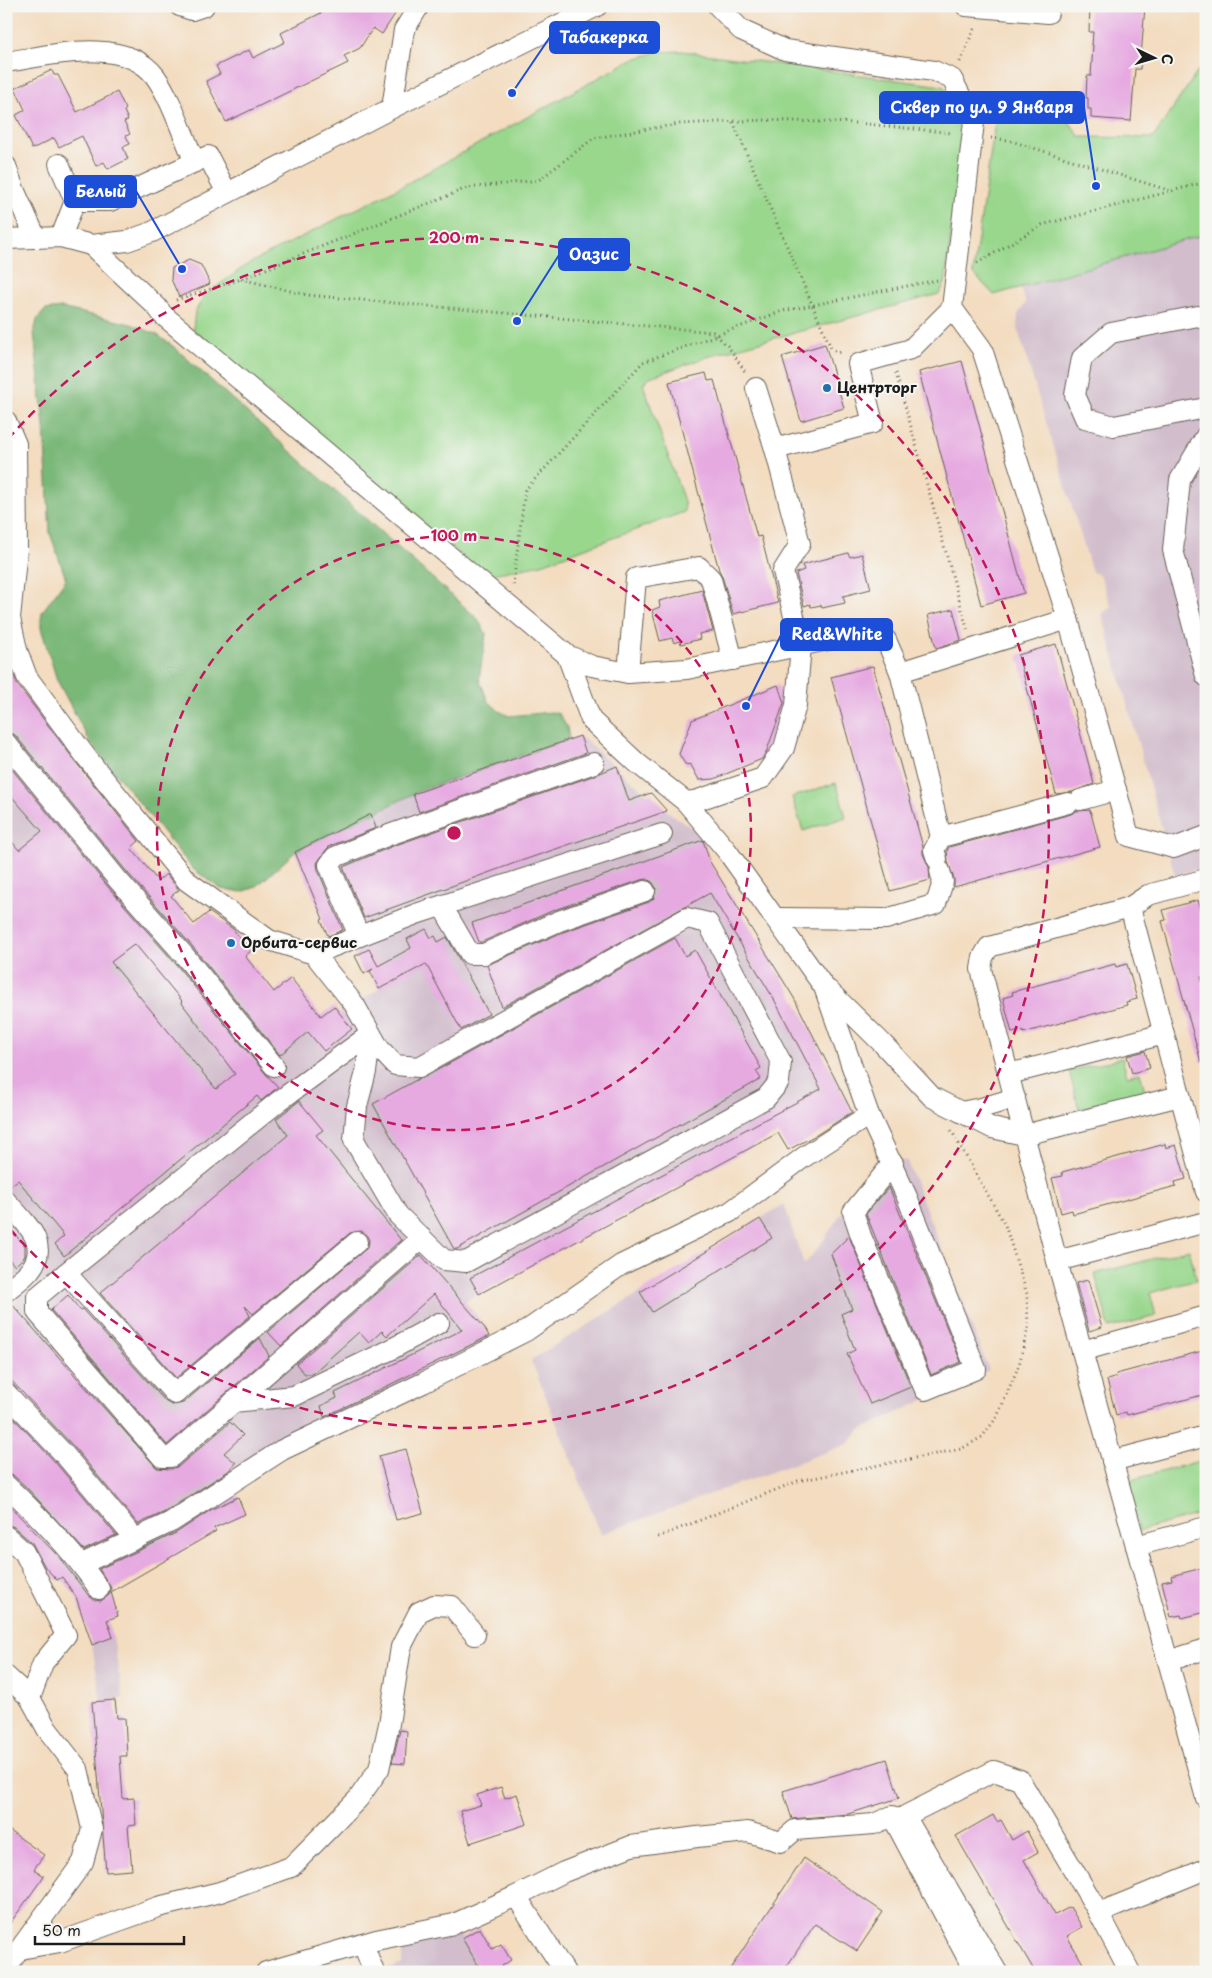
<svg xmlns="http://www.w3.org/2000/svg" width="1212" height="1978" viewBox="0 0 1212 1978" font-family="'Playpen Sans',sans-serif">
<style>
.industrial{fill:#d1bdcc}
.green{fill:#99d78d;stroke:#5a7a54}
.forest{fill:#7ab878;stroke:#4b6a4a}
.building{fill:#e6aae1;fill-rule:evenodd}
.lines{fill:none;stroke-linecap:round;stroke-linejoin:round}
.minor-casing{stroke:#675f55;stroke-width:22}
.path{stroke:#675f55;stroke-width:3;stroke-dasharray:1 4;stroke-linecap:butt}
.minor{stroke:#fff;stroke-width:20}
.ring{fill:none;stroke:#c2185b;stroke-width:2.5;stroke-dasharray:9 6}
.poi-dot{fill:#1f6fb2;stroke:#f6f6f2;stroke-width:2}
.labels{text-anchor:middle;stroke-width:4;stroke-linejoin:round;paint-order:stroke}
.poi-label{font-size:15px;font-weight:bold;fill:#1c1c1c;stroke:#f6f6f2;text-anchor:start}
.centre{fill:#c2185b;stroke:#f6f6f2;stroke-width:2.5}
.ring-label{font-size:15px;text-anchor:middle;font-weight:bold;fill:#c2185b;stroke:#f6f6f2;stroke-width:4;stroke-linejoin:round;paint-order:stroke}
.leader{fill:none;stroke:#1d4ed8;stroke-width:2}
.callout-dot{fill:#1d4ed8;stroke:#f6f6f2;stroke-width:2}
.callout{fill:#1d4ed8;stroke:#1d4ed8;stroke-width:2}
.callout-label{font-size:16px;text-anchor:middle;font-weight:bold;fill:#fff}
</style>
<rect width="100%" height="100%" fill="#f6f6f2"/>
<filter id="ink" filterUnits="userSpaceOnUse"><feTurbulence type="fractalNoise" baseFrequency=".02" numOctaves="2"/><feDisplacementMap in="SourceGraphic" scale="10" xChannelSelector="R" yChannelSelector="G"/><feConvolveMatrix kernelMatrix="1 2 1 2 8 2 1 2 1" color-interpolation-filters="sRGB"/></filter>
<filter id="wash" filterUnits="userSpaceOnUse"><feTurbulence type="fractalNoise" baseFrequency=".0096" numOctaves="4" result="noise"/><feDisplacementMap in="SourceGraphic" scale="20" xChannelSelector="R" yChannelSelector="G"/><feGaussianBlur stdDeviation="1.12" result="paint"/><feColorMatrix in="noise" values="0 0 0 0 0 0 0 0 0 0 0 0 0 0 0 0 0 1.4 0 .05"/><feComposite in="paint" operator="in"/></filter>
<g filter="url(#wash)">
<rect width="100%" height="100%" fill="#f3dcbf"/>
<g class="industrial">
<path d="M1206 200V867L1175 875 1102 614 1111 607 1100 575 1092 572 1017 327 1018 314 1026 303 1018 280Z"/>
<path d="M6 690 49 751 294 1043 306 1028 334 1006 340 1014 379 989 370 971 364 974 355 956 358 954 346 929 328 936 321 920 323 918 295 852 413 794 580 736 667 811 698 832 709 858 698 862 705 875 715 870 794 998 854 1115 788 1150 778 1133 465 1301 481 1321 490 1340 229 1470 245 1514 230 1521 111 1591 118 1616 108 1620 113 1637 123 1698 115 1700 117 1718H125L127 1756 120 1757 123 1799 134 1798 136 1825 128 1826 132 1870 106 1872 92 1702 101 1701 92 1645 76 1597 65 1582 57 1580 6 1528V1311L42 1278 6 1309Z"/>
<path d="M878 1157 907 1161 989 1370 860 1430 848 1444 601 1534 531 1360 784 1204 804 1265 821 1244Z"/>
<path d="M458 1931 482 1972H382L402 1964V1947Z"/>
</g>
<g class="green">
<path d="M682 51 942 86 958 99 964 120 945 284 939 294 719 353 650 377 643 384 685 504 684 512 542 564 493 574 482 573 193 329 195 312 205 295 248 264 402 186 631 60 657 52Z"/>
<path d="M1202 65 1206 66V234L994 295 973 273 999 95 1056 103 1080 137 1153 138Z"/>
<path d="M836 783 846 817 803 831 792 797Z"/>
<path d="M1122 1058 1127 1076 1140 1073 1145 1091 1079 1109 1069 1071Z"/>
<path d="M1189 1249 1197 1280 1150 1293 1156 1316 1109 1328 1095 1274Z"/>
<path d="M1206 1459V1512L1139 1531 1125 1482Z"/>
</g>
<path class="forest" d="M61 308 131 324 156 334 174 347 478 619 486 634 479 679 488 701 499 711 509 716 552 712 559 714 567 727 569 739 413 794 295 852 256 887 242 892 221 889 193 869 90 742 57 680 41 628V620L42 612 66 579 50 533 44 426 34 333 37 320 45 310Z"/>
<g id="blocks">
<g class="building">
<path d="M335 6H384L395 14 382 34 373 28 360 48 344 56 348 63 226 122 206 81 220 74 216 66 249 50 253 58 285 42 281 33Z"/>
<path d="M1090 6H1145L1140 69H1135L1131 121 1091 118V109H1088V98H1086L1087 76H1091L1093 45H1092L1093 32H1089Z"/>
<path d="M52 70 54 75H58L77 112 117 92 126 109 124 111 128 120 124 122 130 134 126 136 130 144 123 147 128 159 108 169 104 162 96 166 82 136 59 147 54 138 32 149 16 115 25 110 15 88Z"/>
<path d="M189 260 201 265 210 284 179 297 171 279 172 268Z"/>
<path d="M825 344 844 408 801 421 782 357Z"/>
<path d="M962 361 1024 593 981 605 919 372Z"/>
<path d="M706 373 708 381 714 380 757 537 761 536 778 603 733 614 722 576 719 570 669 382Z"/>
<path d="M848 553 850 557 862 554 871 589 843 596 845 603 822 608 821 605 811 607 810 604 804 606 796 573 804 570 802 565Z"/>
<path d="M702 590 713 631 699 634 700 639 681 644 680 641 674 643 672 638 660 641 652 610 660 607 659 601Z"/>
<path d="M953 609 961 640 936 648 928 615Z"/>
<path d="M1056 644 1094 784 1072 792 1056 794 1018 655Z"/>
<path d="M6 655 17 684 78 765 139 841 131 848 158 881 166 874 179 890 171 896 194 924 209 912 233 929 251 951 245 956 274 992 291 978 321 1016 334 1006 352 1029 324 1051 308 1032 280 1055 193 947 127 872 15 735 6 731Z"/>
<path d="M873 666 923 847V854L929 867 930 880 890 891 831 677Z"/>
<path d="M778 685 784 703 766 753 762 759 714 779 699 780 691 765 685 764 679 754 692 720Z"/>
<path d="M580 736 586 753 419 812 413 794Z"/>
<path d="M6 762 109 888 175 963 265 1073 278 1087 261 1101 257 1096 64 1256 55 1244 64 1236 18 1180 6 1189V835L19 850 42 831 6 790ZM135 944 182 1001 181 1002 235 1074 216 1089 111 962Z"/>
<path d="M617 766 629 801 651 793 667 811 515 863 364 918 343 867 393 846 598 774Z"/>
<path d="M1090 810 1100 847 954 887V879L948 862 947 851 949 847 1071 814 1076 811Z"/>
<path d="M371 814 376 828 330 846 326 850 317 863 318 870 343 930 328 936 321 920 323 919 295 852Z"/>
<path d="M703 840 710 862 794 998 852 1112 818 1134 788 1150 778 1133 479 1294 470 1278 821 1089 775 1001 710 893 502 1007 487 965 563 932 649 902 654 898 656 888 652 882 647 879 641 880 554 910 482 942H479L472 923Z"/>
<path d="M1198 900 1201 910 1206 909V976L1201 977 1206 998V1062H1201L1162 921 1166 920 1163 910Z"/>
<path d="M426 929 431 938 435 936 438 942 447 937 489 1014 461 1030 426 964 379 989 370 971 373 969 364 974 355 956 369 949 378 966 411 948 407 939Z"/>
<path d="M675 938 685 956 695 950 761 1068 756 1071 761 1079 457 1249H454L373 1104 418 1079 425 1077Z"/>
<path d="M1115 964 1116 967 1127 964 1137 999 1126 1002 1127 1005 1023 1033V1030L1012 1033 1003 998 1013 995 1012 992Z"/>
<path d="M1145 1051 1150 1068 1132 1073 1127 1056Z"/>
<path d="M299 1101 323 1130 316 1135 401 1240 281 1346 268 1332 368 1247 369 1240 366 1234 361 1231 350 1233 253 1314 245 1306 250 1316 176 1378 100 1293 288 1135 276 1119Z"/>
<path d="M1165 1144 1166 1148 1176 1145 1186 1179 1175 1182 1176 1186 1073 1214 1072 1210 1061 1213 1052 1178 1063 1176 1062 1172Z"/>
<path d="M889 1187 961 1362 931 1375 866 1214Z"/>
<path d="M760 1219 772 1238 652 1312 640 1292Z"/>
<path d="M6 1224 25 1246V1256L15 1266 6 1256Z"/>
<path d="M849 1236 911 1387 870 1404 847 1354 855 1350 841 1314 852 1309 831 1254Z"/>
<path d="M421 1255 484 1327 489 1336 324 1417 321 1406 337 1398 335 1393 462 1330 434 1294 387 1336 382 1331 369 1343 359 1332 312 1374H305L296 1364Z"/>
<path d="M1088 1280 1102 1327 1089 1331 1076 1283Z"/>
<path d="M68 1295 80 1310 82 1309 166 1402 172 1405 183 1403 260 1338 269 1356 167 1445 51 1310Z"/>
<path d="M10 1302 157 1468 171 1469 179 1466 230 1422 243 1435 224 1453 236 1463 230 1470 165 1512 138 1524 73 1446 6 1375V1303Z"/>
<path d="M1206 1350V1394L1127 1415 1126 1412 1116 1415 1107 1380 1117 1377 1116 1374Z"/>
<path d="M8 1412 55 1462 116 1535 84 1550 27 1488 14 1476 6 1473V1414Z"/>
<path d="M406 1449 423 1513 396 1520 379 1456Z"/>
<path d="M238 1497 245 1514 214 1528 216 1531 111 1592 118 1616 107 1620 113 1637 92 1645 76 1597 62 1577 57 1580 45 1567 32 1543 14 1527 6 1524V1502L58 1556 89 1596 95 1600 101 1601 110 1594 111 1588 99 1569 176 1533 212 1509Z"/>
<path d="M1206 1567V1612L1182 1618 1181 1615 1171 1617 1162 1582 1172 1580 1171 1576Z"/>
<path d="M115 1700 117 1718H125L127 1756H120L123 1799 134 1798 136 1825 128 1826 132 1870 106 1872 92 1702Z"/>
<path d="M400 1730 407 1731 405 1764 392 1763Z"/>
<path d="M887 1759 899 1798 848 1814 792 1819 783 1791Z"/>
<path d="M501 1787 505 1798 517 1794 527 1824 470 1843 460 1811 481 1805 477 1795Z"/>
<path d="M993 1815 997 1822 1001 1820 1012 1840 1027 1831 1038 1852 1024 1860 1055 1915 1070 1907 1082 1927 1067 1936 1088 1972H1035L956 1836Z"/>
<path d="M6 1828 44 1855 34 1869 44 1876 6 1929Z"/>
<path d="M804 1858 883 1912 857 1951 815 1924 783 1972H728Z"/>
<path d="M480 1928 492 1949 501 1944 511 1960 502 1966 506 1972H482L462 1938Z"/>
</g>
</g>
</g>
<g filter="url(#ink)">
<use href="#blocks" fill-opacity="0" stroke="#675f55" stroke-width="1"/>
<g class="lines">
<g class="minor-casing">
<g id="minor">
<path d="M180 6 192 10 204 6"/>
<path d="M718 6 741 30 785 50 934 71 952 79 974 122 952 308 982 349 1068 619 1129 836 1174 848 1206 836"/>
<path d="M966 6 1048 13V6"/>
<path d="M6 62C48 56 124 35 155 76 171 98 183 136 195 162"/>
<path d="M392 108 404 30 419 6"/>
<path d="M59 164 75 201"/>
<path d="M6 166 13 187 36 238"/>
<path d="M61 237 75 201H110L208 156 227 193"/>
<path d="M6 239 61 237 91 245 127 241 152 232 392 108 597 6"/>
<path d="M91 245 157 307 163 315 510 607 567 655 592 666 628 673 687 669 871 631 886 640 900 672 1068 619"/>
<path d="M1206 319 1198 316 1111 333 1082 358 1075 395 1085 418 1114 426 1206 408"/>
<path d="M756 388 775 449 873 423 858 364 911 349 952 308"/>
<path d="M6 421 16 444 17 549 10 618 17 650 27 677 87 758 187 881 269 940 314 954 354 1004 379 1048 395 1065 419 1067 687 918 708 923 781 1062 779 1082 766 1098 466 1262 444 1260 398 1215 354 1140 357 1106 366 1072 371 1034"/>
<path d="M1206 436 1180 480 1173 550 1206 676"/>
<path d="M567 655 591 720 637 763 686 802 727 851 824 987 869 1115 907 1197 976 1369 925 1390 861 1236 853 1212 893 1163"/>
<path d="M900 672 941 837"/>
<path d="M628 673 636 578 699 567 711 579 733 660"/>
<path d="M6 743 118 880 184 955 274 1066"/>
<path d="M1080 800 1116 790"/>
<path d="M686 802 698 800 763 778 784 748 796 705 801 645 783 571 800 544 775 449"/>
<path d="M937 859 934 850 941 837 1068 803"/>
<path d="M1206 879 1148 895 1130 907 989 947 983 957 981 969 1057 1261 1206 1798"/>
<path d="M442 906 470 954H484L559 921 645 891"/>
<path d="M1130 907 1206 1192"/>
<path d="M777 918 886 919 936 904 943 882 940 871"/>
<path d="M359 936 329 865 335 857 389 835 594 763"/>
<path d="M314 954 416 914 662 834"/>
<path d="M828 990 883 1044 932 1097 992 1128 1024 1135 1180 1096"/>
<path d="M371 1034 279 1101 66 1273 37 1297V1312L162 1457H171L422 1238"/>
<path d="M1009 1074 1164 1034"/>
<path d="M961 1112 981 1108 1015 1098"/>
<path d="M6 1201C23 1221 52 1243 30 1270 24 1278 14 1284 6 1291"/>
<path d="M1057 1261 1206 1222"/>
<path d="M66 1273 175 1394 357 1242"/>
<path d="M1082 1351 1206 1316"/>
<path d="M6 1393 64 1454 135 1539"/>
<path d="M233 1402 294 1396 390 1350 439 1323"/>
<path d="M1112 1461 1206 1436"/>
<path d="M6 1485C40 1517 73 1551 99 1589"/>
<path d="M6 1536 24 1552 66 1635 43 1663 30 1698"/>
<path d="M1136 1546 1206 1527"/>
<path d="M82 1564 171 1522 282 1450 423 1383 526 1331 621 1265 730 1212 804 1157 869 1115"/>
<path d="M1168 1661 1206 1649"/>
<path d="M6 1676 30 1698 47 1729 78 1769 92 1829 83 1862 6 1968"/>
<path d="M516 1896 565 1972"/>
<path d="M363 1944 374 1972"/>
<path d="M20 1949 60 1942 158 1907 220 1892 291 1867 358 1799 379 1769 389 1724 401 1647 419 1612 434 1605 452 1606 475 1635"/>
<path d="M266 1972 376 1940 454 1924 516 1896 564 1872 631 1846 697 1837 748 1832 781 1842 795 1830 874 1824 892 1816 975 1972"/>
<path d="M997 1972 905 1816 994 1771 1020 1780 1099 1913"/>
<path d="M1130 1972 1099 1913 1206 1869"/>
</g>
</g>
<g class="path">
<path d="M960 62 975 27"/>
<path d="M733 122 831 348 842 354"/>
<path d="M991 138 1008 140 1171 191"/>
<path d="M977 263 1042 225 1206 182"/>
<path d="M241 279 307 295 713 332 728 346 746 373"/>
<path d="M176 300 241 279 467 188 539 180 594 138 679 124 763 120 857 123 953 133"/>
<path d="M896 373 968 632"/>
<path d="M513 585 525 490 643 362 783 311 937 280"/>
<path d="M658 1537 798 1481 961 1449 982 1437 997 1417 1019 1365 1028 1328 1027 1294 1005 1225 950 1128"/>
</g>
<use href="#minor" class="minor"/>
</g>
</g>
<g class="ring">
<circle cx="454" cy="833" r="297"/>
<path d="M8 439A595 595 0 1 1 8 1227"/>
</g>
<g class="poi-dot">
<circle cx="827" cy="388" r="5"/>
<circle cx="231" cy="943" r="5"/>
</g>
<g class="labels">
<g class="poi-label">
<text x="837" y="393">Центрторг</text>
<text x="241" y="948">Орбита-сервис</text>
</g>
</g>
<circle cx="454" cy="833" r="8" class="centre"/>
<g class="ring-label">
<text x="454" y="243">200 m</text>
<text x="454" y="541">100 m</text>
</g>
<path class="leader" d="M512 93L550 37M1096 186L1084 107M182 269L136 191M517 321L559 255M746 706L781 635"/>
<g class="callout-dot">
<circle cx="512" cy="93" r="5"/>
<circle cx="1096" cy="186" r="5"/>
<circle cx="182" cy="269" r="5"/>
<circle cx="517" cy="321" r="5"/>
<circle cx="746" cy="706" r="5"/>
</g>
<g class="callout">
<rect x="550" y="22" width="109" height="31" rx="5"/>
<rect x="880" y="92" width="204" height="31" rx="5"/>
<rect x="65" y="176" width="71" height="31" rx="5"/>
<rect x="559" y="239" width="70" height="31" rx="5"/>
<rect x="781" y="619" width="111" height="31" rx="5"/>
</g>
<g class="callout-label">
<text x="604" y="43">Табакерка</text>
<text x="982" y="113">Сквер по ул. 9 Января</text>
<text x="101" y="197">Белый</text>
<text x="594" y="260">Оазис</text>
<text x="837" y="640">Red&amp;White</text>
</g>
<rect width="1212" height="1978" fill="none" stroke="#f6f6f2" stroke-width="25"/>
<g transform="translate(1154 58) rotate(95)" stroke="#f6f6f2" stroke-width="4" paint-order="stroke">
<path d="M0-4L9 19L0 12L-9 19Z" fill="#1c1c1c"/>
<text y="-8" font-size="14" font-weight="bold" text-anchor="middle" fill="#1c1c1c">С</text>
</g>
<path d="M35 1936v8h149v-8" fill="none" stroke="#1c1c1c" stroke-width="2.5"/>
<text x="42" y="1936" font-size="15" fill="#1c1c1c" stroke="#f6f6f2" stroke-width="4" paint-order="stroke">50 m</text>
</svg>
